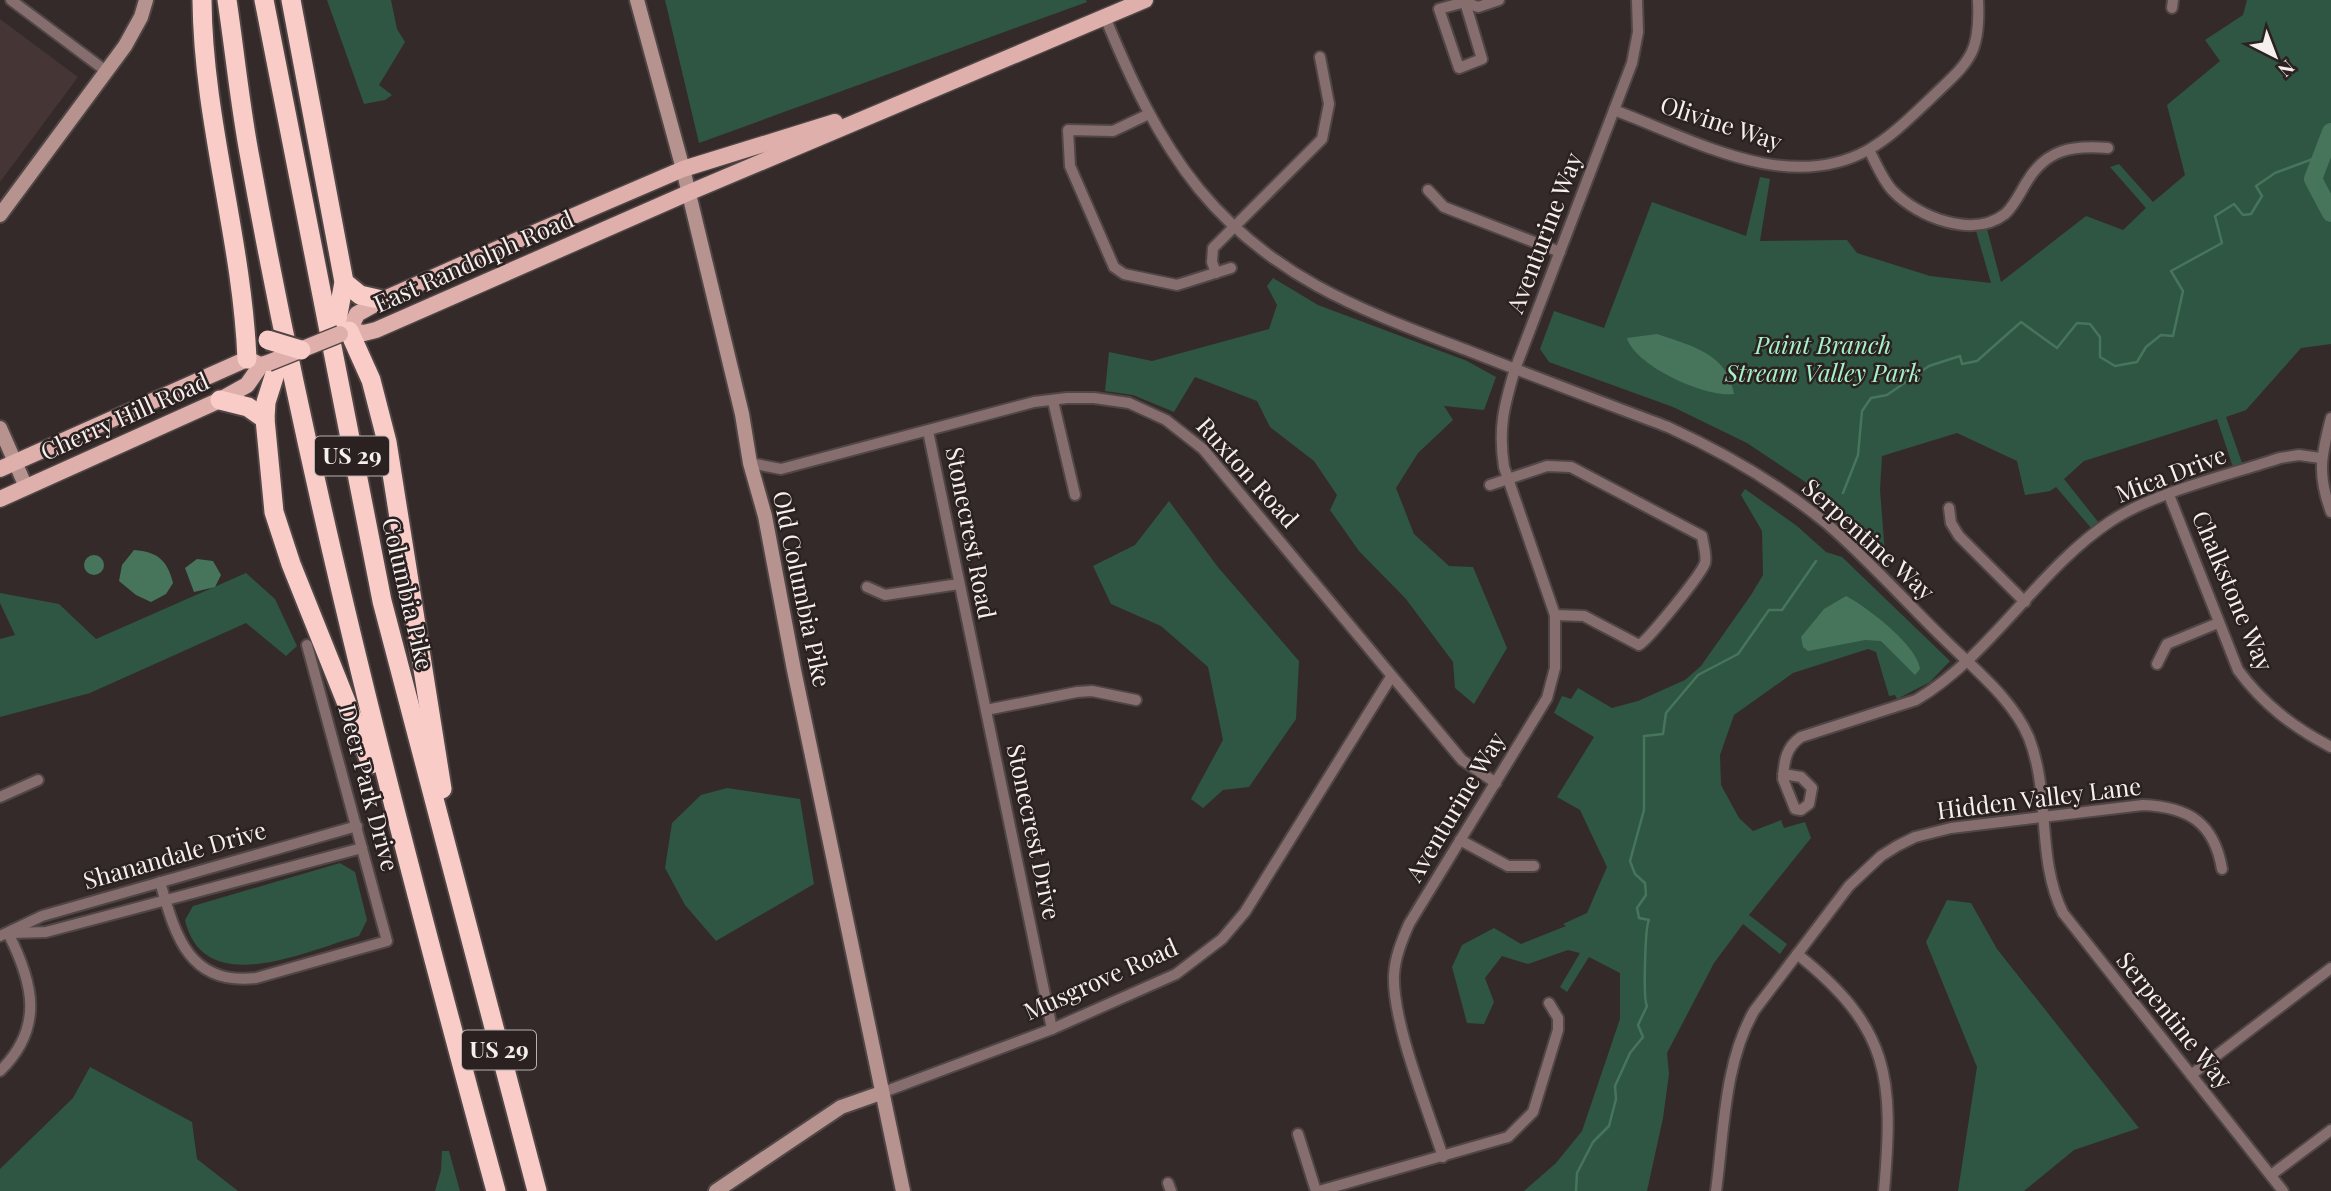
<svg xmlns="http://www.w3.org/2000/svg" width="2331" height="1191" viewBox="0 0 2331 1191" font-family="'Playfair Display',serif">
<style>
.built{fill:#453534}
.green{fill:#2f5642}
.water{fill:#46755c}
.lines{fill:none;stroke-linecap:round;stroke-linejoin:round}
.stream{stroke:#46755c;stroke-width:2.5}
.river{stroke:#46755c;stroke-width:18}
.street-casing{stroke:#4f4645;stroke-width:14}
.secondary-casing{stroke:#4f4645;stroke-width:18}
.primary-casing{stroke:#4f4645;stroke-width:19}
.highway-casing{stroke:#4f4645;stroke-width:23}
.street{stroke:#856e6d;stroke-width:10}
.secondary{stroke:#b79390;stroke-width:14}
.primary{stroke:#deafab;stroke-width:16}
.highway{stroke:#f9ccc8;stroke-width:19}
.primary-bridge-casing{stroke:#4f4645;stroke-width:19;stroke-linecap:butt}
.highway-bridge-casing{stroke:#4f4645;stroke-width:23;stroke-linecap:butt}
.primary-bridge{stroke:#deafab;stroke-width:16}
.highway-bridge{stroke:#f9ccc8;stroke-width:19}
.labels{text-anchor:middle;stroke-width:5;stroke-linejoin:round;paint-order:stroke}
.shield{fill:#2a2120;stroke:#b8b1b0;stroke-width:2}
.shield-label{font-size:23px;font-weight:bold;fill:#f5efee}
.street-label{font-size:24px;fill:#f5efee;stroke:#2a2120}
.park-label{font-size:24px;font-style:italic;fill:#a7f3c9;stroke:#2a2120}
</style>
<rect width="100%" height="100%" fill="#342a2a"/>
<path class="built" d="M0 19 78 77 0 182Z"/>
<g class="green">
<path d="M327 0H391L397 29 405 42 379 85 392 95 385 100 364 104Z"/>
<path d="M665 0H1086L1087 2 699 143Z"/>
<path d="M2247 0H2331V344L2301 348 2246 410 2226 417 2242 463 2233 467 2217 419 2084 461 2064 479 2099 523 2092 529 2056 487 2050 491 2025 495 2017 461 1957 433 1882 456 1880 490 1885 554 1807 483 1747 443 1673 407 1549 362 1540 349 1554 311 1604 328 1652 202 1746 236 1760 177 1770 179 1760 241 1847 240 1857 253 1930 276 1991 283 1976 231 1987 229 2001 282 2086 216 2123 230 2146 208 2110 167 2119 164 2153 202 2185 175 2167 105 2220 61 2205 40 2243 15Z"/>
<path d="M1273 278 1318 305 1467 361 1496 377 1484 410 1444 406 1453 420 1418 453 1396 488 1414 534 1449 566 1473 567 1507 648 1474 704 1455 688 1453 662 1406 599 1359 551 1330 510 1337 495 1314 461 1270 427 1257 401 1195 377 1174 412 1133 395 1105 391 1109 352 1152 361 1269 329 1277 305 1267 286Z"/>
<path d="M1745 489 1797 526 1826 552 1842 557 1950 661 1930 682 1897 699 1895 695 1889 696 1876 652 1868 649 1793 673 1734 715 1720 755 1721 785 1739 818 1753 831 1781 820 1784 828 1805 822 1811 838 1749 915 1787 944 1780 954 1743 924 1714 963 1667 1053 1669 1074 1663 1118 1647 1191H1524L1556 1163 1582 1131 1620 1019V973L1589 957 1567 992 1560 987 1580 953 1568 950 1528 964 1502 956 1485 978 1494 1002 1484 1024 1467 1023 1452 967 1462 945 1494 928 1521 944 1566 926 1563 924 1587 913 1607 867 1580 810 1557 797 1594 737 1554 713 1562 696 1571 699 1578 688 1612 708 1638 701 1685 680 1701 666 1751 595 1763 575 1762 531 1741 495Z"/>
<path d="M1169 501 1217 566 1299 661 1296 719 1249 787 1223 790 1203 808 1191 799 1223 740 1208 667 1161 626 1111 604 1093 566 1135 545Z"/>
<path d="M246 573 275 599 297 646 286 656 246 623 90 693 0 717V639L15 635 0 603V593L59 604 96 639Z"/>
<path d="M727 788 800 799 814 884 716 941 685 905 665 868 672 823 701 795Z"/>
<path d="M340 863 355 872 367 920 359 936C308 950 204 1001 185 920L193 906Z"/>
<path d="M1947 900 1971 903 1997 949 2139 1128 2074 1150 2024 1191H1958L1977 1067 1926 942Z"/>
<path d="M90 1067 192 1122 197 1159 238 1191H0V1169L73 1098Z"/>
<path d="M442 1151H449L460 1191H435L441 1170Z"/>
</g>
<g class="water">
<path d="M1657 334C1692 346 1727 353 1734 394 1706 398 1635 366 1627 338Z"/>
<path d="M134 550C158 552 167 560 173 583L166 594 151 602 136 595 119 581 122 565Z"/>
<circle cx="94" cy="565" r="10"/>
<path d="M197 559 213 561 221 575 215 587 194 592 185 568Z"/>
<path d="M1846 596C1867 607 1918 646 1920 669L1915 675 1881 641 1865 640 1808 651 1803 647 1801 637 1824 609Z"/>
</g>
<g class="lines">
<g class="stream">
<path d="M1843 493 1858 455 1862 411 1871 398 1887 395 1929 366 1960 356 1962 364 1977 361 2021 322 2057 348 2077 323 2090 324 2100 337V357L2115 366 2137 362 2146 347 2161 335 2173 336 2183 291 2171 271 2222 243 2215 216 2234 204 2243 215 2251 214 2262 196 2256 186 2275 173 2321 156"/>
<path d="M1576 1191 1577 1173 1593 1142 1609 1126 1616 1099 1615 1086 1630 1053 1643 1037 1638 1025 1647 1006C1643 1000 1645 927 1649 920L1639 918 1637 908 1646 895 1645 883 1635 874 1630 861 1644 810V736L1663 734 1666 713 1698 675 1738 654 1769 610H1782L1816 561"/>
</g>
<path class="river" d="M2331 132 2313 179 2331 213"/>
<g class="street-casing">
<g id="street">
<path d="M11 0 106 71"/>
<path d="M1465 2 1482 59 1459 68 1439 9Z"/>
<path d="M1465 2 1478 7 1499 0"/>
<path d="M2172 8 2173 0"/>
<path d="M1105 17C1130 78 1157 137 1199 189 1273 279 1364 311 1469 351 1535 377 1602 402 1668 427 1725 453 1777 483 1826 523 1867 558 1904 600 1943 638 1972 667 2013 699 2029 738 2051 794 2036 859 2063 913L2283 1191"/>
<path d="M1614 110C1692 139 1787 195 1868 150 1891 137 1911 117 1930 99 1968 62 1981 56 1978 0"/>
<path d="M1149 114 1113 131 1068 130 1070 166 1114 267 1124 274 1177 285 1231 268"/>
<path d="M1869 150C1876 163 1883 181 1893 191 1918 217 1973 239 2005 214 2014 206 2020 193 2026 183 2046 149 2072 145 2108 148"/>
<path d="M1428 190 1444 207 1560 252"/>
<path d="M1216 273 1212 262 1213 248 1322 139 1329 104 1320 57"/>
<path d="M1053 401 1075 495"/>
<path d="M2331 418C2321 456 2317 474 2331 512"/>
<path d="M928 431 1052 1029"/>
<path d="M750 463 781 469 1034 402 1067 398H1094L1129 403 1166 420 1203 449 1462 760 1496 783"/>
<path d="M1490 485 1547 466 1571 467 1702 536C1703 543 1707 556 1705 563 1701 575 1648 640 1639 645L1584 616 1555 615"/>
<path d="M2169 495 2238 670C2263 704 2293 727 2331 747"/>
<path d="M1949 508 1951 523 1959 536 2025 602"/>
<path d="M867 587 885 595 959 584"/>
<path d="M2157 664 2167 644 2218 623"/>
<path d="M986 710 1077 692 1092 691 1136 700"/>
<path d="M1783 774 1801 777 1812 788 1809 804 1801 810 1795 809 1783 779C1784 761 1786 747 1801 737L1916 700C1992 655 2038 569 2111 521 2155 492 2229 475 2280 458L2299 455 2320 458"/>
<path d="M0 797 38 780"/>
<path d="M1460 840 1508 866H1534"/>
<path d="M160 882C175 934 188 986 256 978L387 941 307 645"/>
<path d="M11 933 46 932 362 848"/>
<path d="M0 936 42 916 357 826"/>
<path d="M1797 954C1890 1028 1894 1078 1884 1191"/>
<path d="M0 1071C44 1028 34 984 8 933"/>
<path d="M2191 1075 2331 968"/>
<path d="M881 1093 1052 1029 1176 974 1222 939 1245 912 1391 677"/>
<path d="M1298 1134 1316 1191"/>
<path d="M1443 1157C1428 1110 1392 1022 1394 975 1395 957 1402 940 1409 924L1547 698 1555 668V615L1504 467C1498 428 1504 406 1515 369L1632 63 1638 32 1637 0"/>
<path d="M2271 1175 2331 1130"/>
<path d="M1168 1183 1171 1191"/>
<path d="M1319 1191 1508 1137 1533 1112 1558 1030V1018L1549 1003"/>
<path d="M1716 1191C1724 1132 1724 1063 1754 1011L1849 886 1881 856 1897 846 1915 837 1951 828 2143 805C2188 807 2214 822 2222 869"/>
</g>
</g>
<g class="secondary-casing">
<g id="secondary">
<path d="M637 0 683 169 742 414 750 463 765 516 794 670 903 1191"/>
<path d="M0 215 125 46 141 17 146 0"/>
<path d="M0 428 26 487"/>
<path d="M716 1191 841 1107 881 1093"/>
</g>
</g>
<g class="primary-casing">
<g id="primary">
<path d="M349 331 364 333 376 330 688 193 1145 0"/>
<path d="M349 331 357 314 382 300 520 239 683 169 835 122"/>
<path d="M0 469 247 359 256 363"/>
<path d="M0 499 220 400 247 385 261 365 268 363"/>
</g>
</g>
<g class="highway-casing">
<g id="highway">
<path d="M202 0C203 121 242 238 247 359"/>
<path d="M227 0C235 53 240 106 250 158 313 507 403 849 496 1191"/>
<path d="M264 0 382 601 537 1191"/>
<path d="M291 0 344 282 334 336"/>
<path d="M344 282 360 295 382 300"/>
<path d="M349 331 371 380 387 442 442 789"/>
<path d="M280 358 266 402 265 419 274 512 291 564 371 764"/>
<path d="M220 400 248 407 265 419"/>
</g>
</g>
<use href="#street" class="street"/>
<use href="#secondary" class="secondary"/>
<use href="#primary" class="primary"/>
<use href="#highway" class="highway"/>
<g class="primary-bridge-casing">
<path id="primary-bridge" d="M268 363 340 334"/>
</g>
<g class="highway-bridge-casing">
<path id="highway-bridge" d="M268 340 301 350"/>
</g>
<use href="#primary-bridge" class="primary-bridge"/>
<use href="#highway-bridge" class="highway-bridge"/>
</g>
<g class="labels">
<g class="shield">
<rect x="315" y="436.5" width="74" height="39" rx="5"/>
<rect x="462" y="1030.5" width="74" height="39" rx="5"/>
</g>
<g class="shield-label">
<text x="352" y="464">US 29</text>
<text x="499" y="1058">US 29</text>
</g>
<g class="street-label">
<text transform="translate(1721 124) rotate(18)" y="8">Olivine Way</text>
<text transform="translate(1545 233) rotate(-69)" y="8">Aventurine Way</text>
<text transform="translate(474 262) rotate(-24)" y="8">East Randolph Road</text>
<text transform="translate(125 417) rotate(-24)" y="8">Cherry Hill Road</text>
<text transform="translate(1247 473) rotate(48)" y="8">Ruxton Road</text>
<text transform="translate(2171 475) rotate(-21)" y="8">Mica Drive</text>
<text transform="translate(970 533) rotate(79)" y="8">Stonecrest Road</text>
<text transform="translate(1868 540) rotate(42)" y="8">Serpentine Way</text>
<text transform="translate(801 589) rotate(78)" y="8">Old Columbia Pike</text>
<text transform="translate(2232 591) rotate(67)" y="8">Chalkstone Way</text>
<text transform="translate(407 594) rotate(77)" y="8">Columbia Pike</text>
<text transform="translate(368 788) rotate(75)" y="8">Deer Park Drive</text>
<text transform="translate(2039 799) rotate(-7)" y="8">Hidden Valley Lane</text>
<text transform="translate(1456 807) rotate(-59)" y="8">Aventurine Way</text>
<text transform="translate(1033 832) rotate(78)" y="8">Stonecrest Drive</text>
<text transform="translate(175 856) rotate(-16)" y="8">Shanandale Drive</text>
<text transform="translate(1101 980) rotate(-24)" y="8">Musgrove Road</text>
<text transform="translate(2174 1021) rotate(51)" y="8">Serpentine Way</text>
</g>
<g class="park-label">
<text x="1823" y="354">Paint Branch<tspan x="1823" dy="28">Stream Valley Park</tspan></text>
</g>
</g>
<g transform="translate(2275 56) rotate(138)" stroke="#2a2120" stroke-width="5" paint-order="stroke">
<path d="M0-5L12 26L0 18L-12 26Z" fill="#f5efee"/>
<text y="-10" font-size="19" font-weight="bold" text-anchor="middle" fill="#f5efee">N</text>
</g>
</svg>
